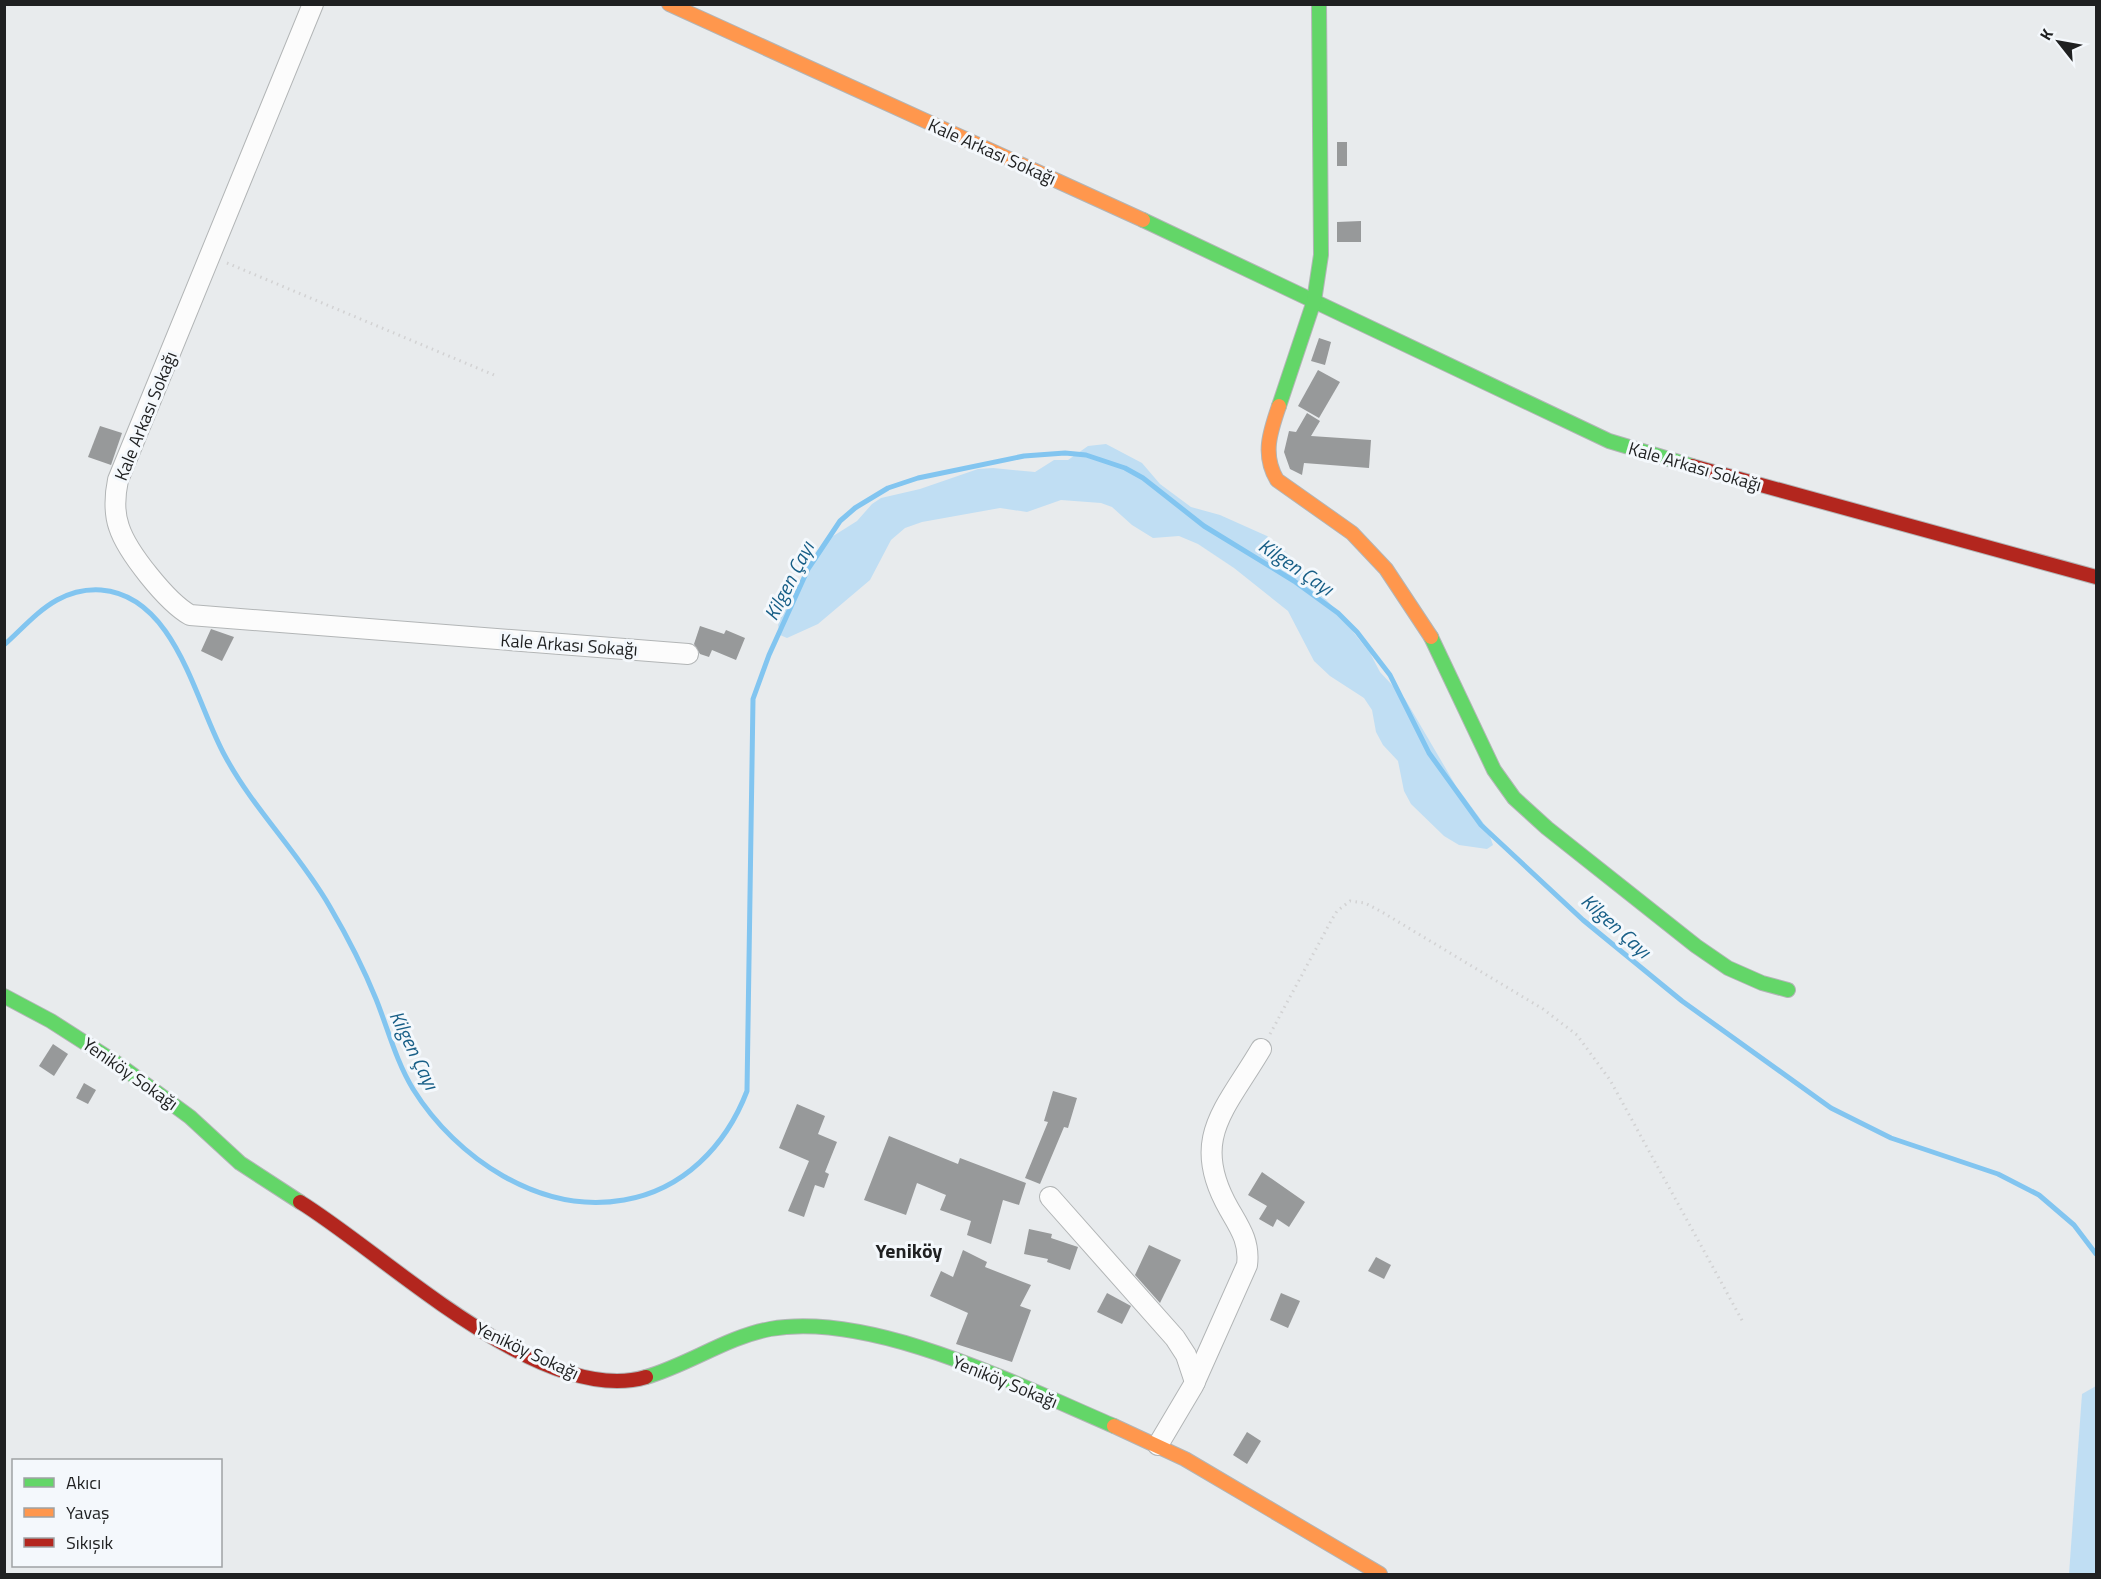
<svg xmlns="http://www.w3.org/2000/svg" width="2101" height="1579" viewBox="0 0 2101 1579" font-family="'Titillium Web',sans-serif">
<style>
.green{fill:#c0def3}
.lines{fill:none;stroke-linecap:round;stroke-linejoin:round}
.stream{stroke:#82c5f0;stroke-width:5}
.building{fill:#97999a}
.street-casing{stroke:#b2b5b6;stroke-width:22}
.fast-casing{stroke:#b2b5b6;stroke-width:16}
.slow-casing{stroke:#b2b5b6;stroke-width:16}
.jam-casing{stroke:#b2b5b6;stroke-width:16}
.path{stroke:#d2d2d3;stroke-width:3;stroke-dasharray:1.5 4.5;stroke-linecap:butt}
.street{stroke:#fcfcfc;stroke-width:20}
.fast{stroke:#63d668;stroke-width:14}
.slow{stroke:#ff974d;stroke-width:14}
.jam{stroke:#b3261e;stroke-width:14}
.labels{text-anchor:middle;stroke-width:6;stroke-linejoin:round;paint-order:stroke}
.street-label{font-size:18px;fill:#1f2021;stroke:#f4f8fc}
.water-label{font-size:20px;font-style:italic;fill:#175e86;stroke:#f4f8fc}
.neighbourhood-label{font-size:20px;font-weight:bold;fill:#1f2021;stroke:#f4f8fc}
</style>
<rect width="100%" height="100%" fill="#e8ebed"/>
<g class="green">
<path d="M1106 444 1142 463 1160 484 1191 507 1220 515 1267 536 1297 562 1314 587 1334 608 1370 653 1380 672 1405 699 1456 786 1487 828 1493 845 1487 849 1459 845 1444 836 1411 804 1404 791 1398 761 1383 745 1376 732 1372 710 1364 698 1330 676 1314 661 1288 611 1234 568 1198 544 1179 536 1153 538 1132 525 1112 507 1101 503 1061 500 1027 512 1000 508 922 522 905 528 891 540 870 580 818 624 787 638 780 635 778 625 782 615 830 538 857 521 872 504 881 498 920 489 978 469 993 468 1035 472 1054 460H1068L1088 446Z"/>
<path d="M2096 1386V1574H2069L2082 1394Z"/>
</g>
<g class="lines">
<path class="stream" d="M4 645C21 630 37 611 57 600 70 593 86 589 101 590 176 596 195 702 225 756 254 810 299 853 330 907 347 936 363 967 376 999 388 1029 396 1061 413 1089 456 1158 540 1215 624 1200 683 1190 726 1146 747 1091L753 699 769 655 808 569 840 521 855 508 888 488 918 478 1024 456 1065 453 1086 455 1125 468 1143 478 1204 526 1294 581 1338 613 1357 632 1390 675 1429 753 1481 825 1583 920 1682 1001 1831 1108 1891 1138 1998 1174 2039 1195 2074 1225 2096 1254"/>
</g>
<g class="building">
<rect x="1337" y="142" width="10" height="24"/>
<path d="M1361 221V242H1337V222Z"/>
<path d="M1319 338 1331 342 1325 365 1311 361Z"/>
<path d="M1318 370 1340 382 1319 418 1298 406Z"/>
<path d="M1307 413 1320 421 1311 436 1371 440 1369 468 1304 463 1302 475 1290 469 1284 452 1289 431 1296 432Z"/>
<path d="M100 426 122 433 111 465 88 457Z"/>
<path d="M700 626 724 634 726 630 745 638 736 660 712 650 709 657 700 654 694 644Z"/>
<path d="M211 629 234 637 222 661 201 651Z"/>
<path d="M53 1044 68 1054 54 1076 39 1066Z"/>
<path d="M84 1083 96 1090 88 1104 76 1098Z"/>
<path d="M1053 1091 1077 1098 1068 1128 1064 1127 1040 1184 1025 1178 1048 1122 1044 1121Z"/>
<path d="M797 1104 825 1116 818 1134 837 1142 825 1172 829 1174 824 1188 815 1185 804 1217 788 1211 809 1161 779 1148Z"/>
<path d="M889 1136 958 1164 960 1158 1026 1183 1019 1205 1003 1200 991 1244 967 1235 971 1221 940 1210 946 1195 917 1183 906 1215 864 1200Z"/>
<path d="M1262 1172 1305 1202 1289 1227 1277 1219 1273 1227 1259 1219 1267 1206 1248 1195Z"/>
<path d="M1029 1229 1052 1234 1051 1238 1078 1247 1070 1270 1047 1262 1048 1259 1024 1254Z"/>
<path d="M1149 1245 1181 1260 1160 1303 1135 1275Z"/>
<path d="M963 1250 987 1262 985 1267 1031 1285 1020 1306 1031 1310 1012 1362 956 1344 968 1313 930 1296 941 1271 953 1277Z"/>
<path d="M1376 1257 1391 1265 1384 1279 1368 1271Z"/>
<path d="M1107 1293 1131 1306 1122 1324 1097 1312Z"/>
<path d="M1281 1293 1300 1301 1288 1328 1270 1320Z"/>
<path d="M1247 1432 1261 1441 1247 1464 1233 1455Z"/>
</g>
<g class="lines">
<g class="street-casing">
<g id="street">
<path d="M313 4 118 480C115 494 114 513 119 527 127 552 167 602 190 615L688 654"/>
<path d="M1050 1197 1175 1338 1186 1355 1195 1382"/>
<path d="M1158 1445 1193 1386 1247 1265C1250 1242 1240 1228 1229 1209 1189 1139 1225 1110 1261 1049"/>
</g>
</g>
<g class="fast-casing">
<g id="fast">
<path d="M1143 220 1609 441 1692 466"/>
<path d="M1279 406 1314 301 1321 255 1319 4"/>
<path d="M1431 637 1494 770 1514 798 1547 828 1696 946 1728 968 1762 983 1788 990"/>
<path d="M4 996 51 1021 118 1064 190 1117 240 1163 300 1202"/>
<path d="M646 1377C688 1365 727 1337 770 1329 872 1311 1020 1386 1114 1426"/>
</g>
</g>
<g class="slow-casing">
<g id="slow">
<path d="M669 4 1143 220"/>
<path d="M1279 406C1270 432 1262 455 1277 480L1352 533 1386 569 1431 637"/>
<path d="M1114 1426 1185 1459 1380 1574"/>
</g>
</g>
<g class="jam-casing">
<g id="jam">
<path d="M1692 466 2096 577"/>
<path d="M300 1202C385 1254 542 1408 646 1377"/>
</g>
</g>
<g class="path">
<path d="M227 263 494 375"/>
<path d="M1270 1034 1331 921 1337 911 1350 901 1365 903 1382 912 1543 1009 1577 1035 1610 1080 1743 1322"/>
</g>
<use href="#street" class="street"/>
<use href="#fast" class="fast"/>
<use href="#slow" class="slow"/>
<use href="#jam" class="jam"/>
</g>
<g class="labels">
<g class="street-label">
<text transform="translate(992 152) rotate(24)" y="6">Kale Arkası Sokağı</text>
<text transform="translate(146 416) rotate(-68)" y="6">Kale Arkası Sokağı</text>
<text transform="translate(1695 467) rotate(16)" y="6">Kale Arkası Sokağı</text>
<text transform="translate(569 645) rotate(4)" y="6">Kale Arkası Sokağı</text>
<text transform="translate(130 1074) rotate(35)" y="6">Yeniköy Sokağı</text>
<text transform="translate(527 1351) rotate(25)" y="6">Yeniköy Sokağı</text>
<text transform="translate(1005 1382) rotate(22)" y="6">Yeniköy Sokağı</text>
</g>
<g class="water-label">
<text transform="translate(1296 567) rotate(34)" y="7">Kilgen Çayı</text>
<text transform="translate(789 581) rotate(-63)" y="7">Kilgen Çayı</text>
<text transform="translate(1616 926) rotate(42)" y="7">Kilgen Çayı</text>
<text transform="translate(414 1050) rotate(64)" y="7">Kilgen Çayı</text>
</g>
<g class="neighbourhood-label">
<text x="909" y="1258">Yeniköy</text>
</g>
</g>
<rect width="2101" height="1579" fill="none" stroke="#1f2021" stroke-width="12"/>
<rect x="12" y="1459" width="210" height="108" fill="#f4f8fc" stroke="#9fa2a4" stroke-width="1.5"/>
<rect x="24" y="1478" width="30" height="9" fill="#63d668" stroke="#9fa2a4" stroke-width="1.5"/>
<text x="66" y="1489" font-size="18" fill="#1f2021">Akıcı</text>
<rect x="24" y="1508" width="30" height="9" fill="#ff974d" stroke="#9fa2a4" stroke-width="1.5"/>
<text x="66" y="1519" font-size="18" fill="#1f2021">Yavaş</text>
<rect x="24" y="1538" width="30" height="9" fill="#b3261e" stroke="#9fa2a4" stroke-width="1.5"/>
<text x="66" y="1549" font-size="18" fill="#1f2021">Sıkışık</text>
<g transform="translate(2059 42) rotate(301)" stroke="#f4f8fc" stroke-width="4.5" paint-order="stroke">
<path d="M0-4.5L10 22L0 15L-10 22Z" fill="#1f2021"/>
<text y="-9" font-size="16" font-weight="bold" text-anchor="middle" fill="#1f2021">K</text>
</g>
</svg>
